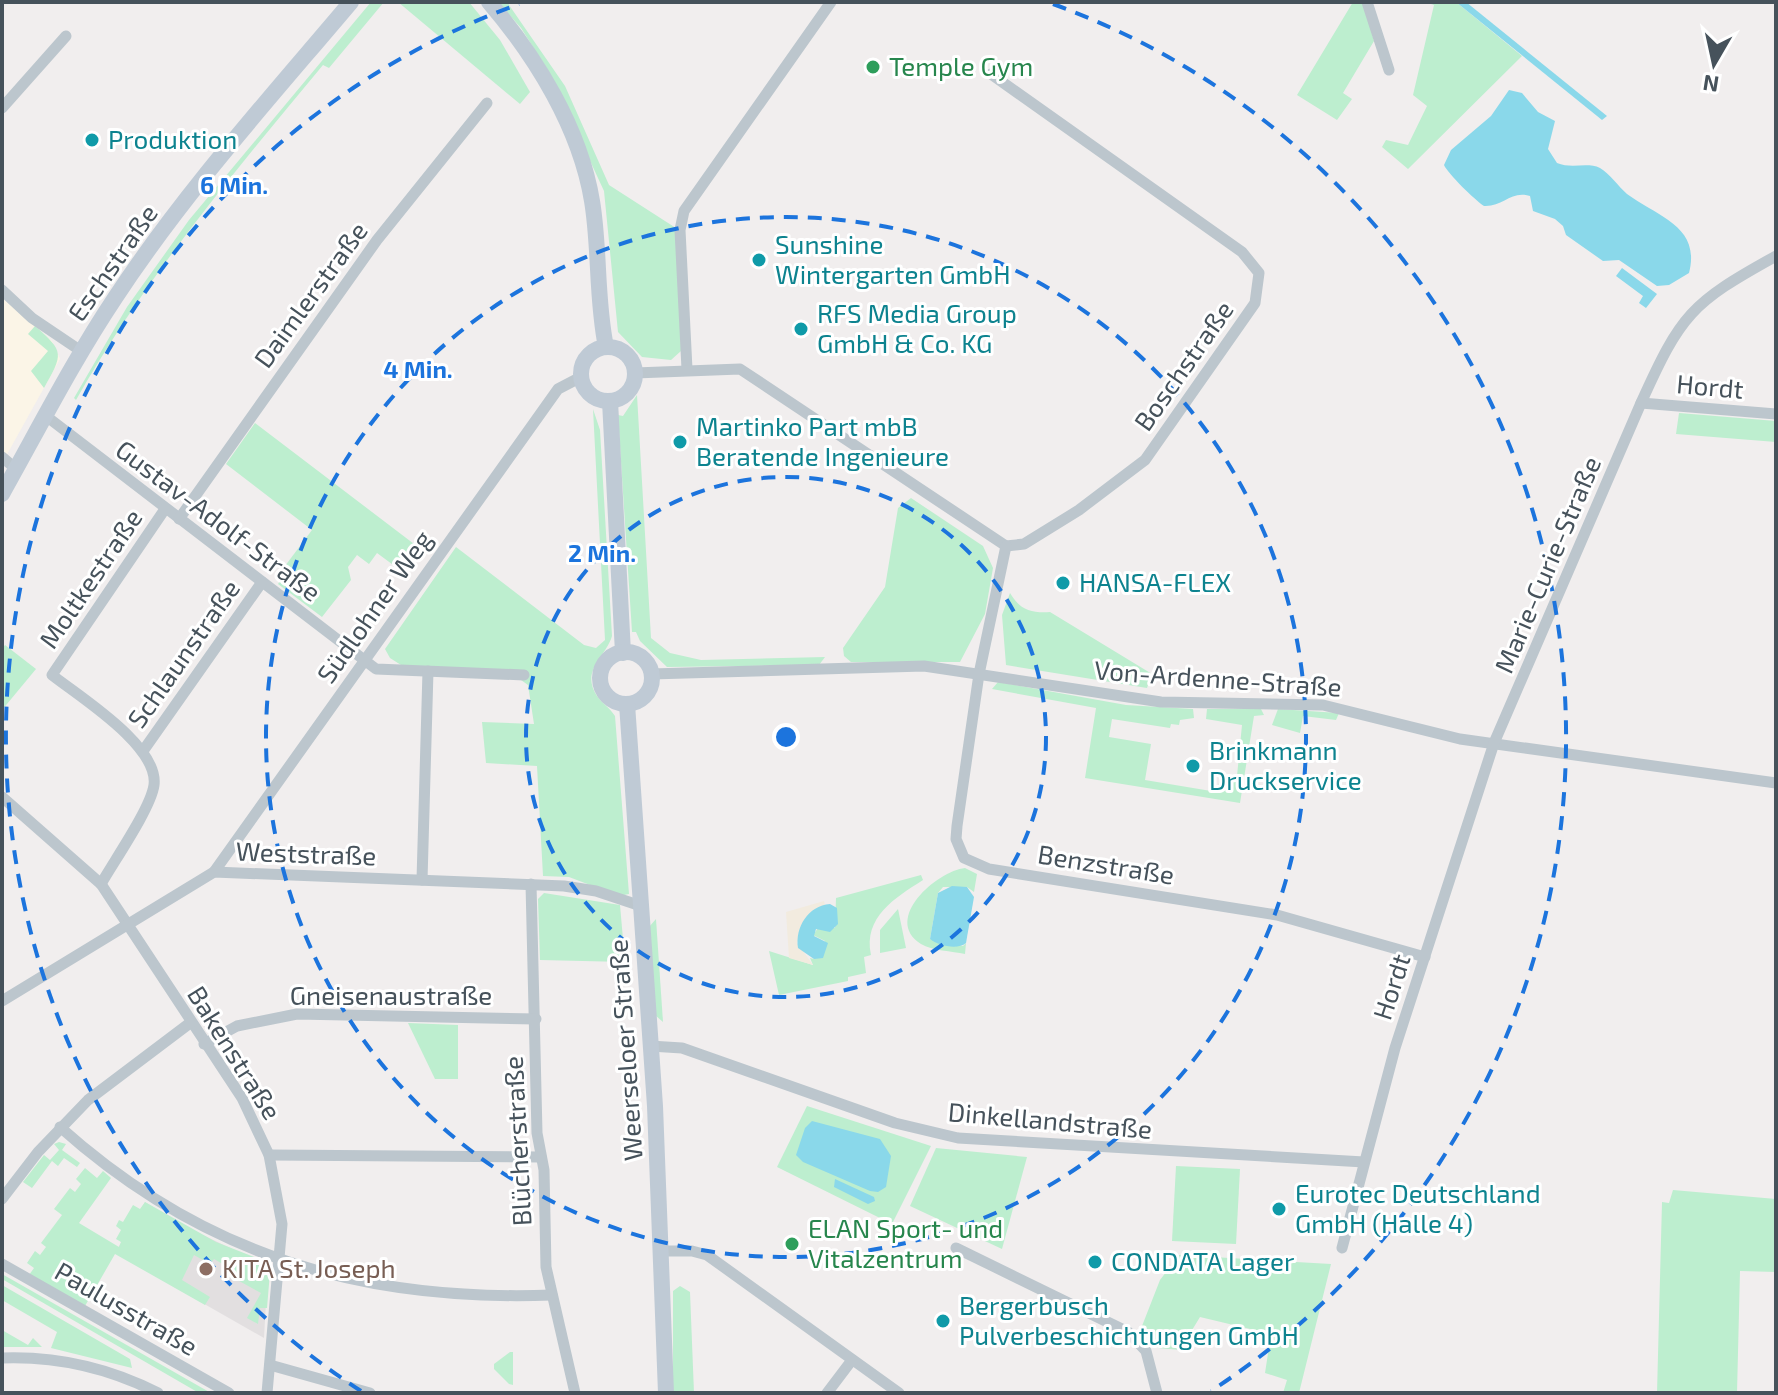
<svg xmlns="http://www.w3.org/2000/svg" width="1778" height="1395" viewBox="0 0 1778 1395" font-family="'Exo 2',sans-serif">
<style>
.commercial{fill:#fbf5e7}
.education{fill:#e2dfe0}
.green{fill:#bdeecf}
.sand{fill:#f2ebdf}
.water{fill:#8ad8ea}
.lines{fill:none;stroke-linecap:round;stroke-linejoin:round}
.street{stroke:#bcc6cd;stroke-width:11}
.secondary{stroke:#bfcad5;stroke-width:16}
.ring{fill:none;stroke:#1c74dd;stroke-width:4;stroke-dasharray:14 10}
.leisure-dot{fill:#2e9e5b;stroke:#fff;stroke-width:3}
.culture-dot{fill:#0f9aa8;stroke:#fff;stroke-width:3}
.education-dot{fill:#8d6e63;stroke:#fff;stroke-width:3}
.labels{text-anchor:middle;stroke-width:6;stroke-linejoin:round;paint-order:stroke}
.leisure-label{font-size:26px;fill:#27864d;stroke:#fff;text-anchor:start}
.culture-label{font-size:26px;fill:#0d838f;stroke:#fff;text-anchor:start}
.street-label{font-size:26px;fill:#46525b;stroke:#fff}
.education-label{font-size:26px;fill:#785e54;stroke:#fff;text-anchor:start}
.centre{fill:#1c74dd;stroke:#fff;stroke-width:4}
.ring-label{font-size:24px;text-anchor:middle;font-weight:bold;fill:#1c74dd;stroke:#fff;stroke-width:6;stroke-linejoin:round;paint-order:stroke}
</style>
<rect width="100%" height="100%" fill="#f1eeee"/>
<path class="commercial" d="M2 297 52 341 60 359 5 458 2 455Z"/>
<path class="education" d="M145 1202 188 1228 268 1266 264 1338 115 1253Z"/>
<g class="green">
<path d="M371 2H384L329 68 323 65C234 172 145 278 76 400L74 398 127 307 189 220Z"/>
<path d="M398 2H469L500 40 530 92 520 104Z"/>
<path d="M498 2H507L565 86 609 185 679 230 681 351 671 360 642 357 618 332 604 191 549 72 521 28Z"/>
<path d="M1353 2H1363L1374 41 1343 93 1352 99 1337 120 1297 95Z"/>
<path d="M1425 2H1456L1522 56 1408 169 1382 147 1386 140 1408 145 1427 106 1413 95 1434 5Z"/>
<path d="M35 326C65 352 63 354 44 388L31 371 48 351 28 334Z"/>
<path d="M637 395 651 638 670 653 701 660 825 657 819 665 667 667 640 641 636 632H632L618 415 623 416Z"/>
<path d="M593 409 600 430 612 636C606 657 580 670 597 696 602 703 610 708 615 716L629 894 619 896 569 877 543 876 537 766 486 763 482 722 534 724 528 685 521 680 401 665 390 658 385 649 456 547 584 645 596 648 605 640Z"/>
<path d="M1679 413 1776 421V442L1676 434Z"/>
<path d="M255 423 418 547 400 570 377 553 369 564 357 555 348 567 351 580 322 617 278 584 289 569 285 566 312 530 226 464Z"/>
<path d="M911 498 983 546 993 568 985 614 960 662H851L844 656 843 648 885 587 898 508Z"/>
<path d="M1010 593C1020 610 1031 613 1050 612L1152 674 1147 688 1006 665 1002 615Z"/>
<path d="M5 645 36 669 2 710V649Z"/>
<path d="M998 682 1126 705 1193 709 1194 718 1180 720 1179 725 1171 724 1170 728 1112 719 1109 737 1151 744 1145 780 1217 792 1221 774 1237 776 1242 725 1206 719 1207 709H1261L1264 715 1254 716 1240 803 1085 778 1096 708 992 689Z"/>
<path d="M1278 709 1339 713 1336 720 1303 716 1300 733 1272 725Z"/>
<path d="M965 868 977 874 974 892 967 887H943L938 893 930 939 963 946 966 943 965 954C952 951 932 951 921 944 882 919 937 871 965 868Z"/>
<path d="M921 875 923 880C895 898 863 917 871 955L864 957 866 973 848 977V981L779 995 769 951 813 965 810 958 814 959 825 941 813 935 818 928H835L836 898Z"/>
<path d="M544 893 620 905 625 962 540 960 538 899Z"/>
<path d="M898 909 906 948 880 953V930Z"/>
<path d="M656 919 663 1022 655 1015 649 927Z"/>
<path d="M408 1023 458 1025V1079H435Z"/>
<path d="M807 1106 931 1146 892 1224 777 1167Z"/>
<path d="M59 1142 66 1144 62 1150 80 1163 77 1167 64 1158 58 1166 52 1161 32 1188 23 1182 44 1155 50 1160 59 1150 54 1144Z"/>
<path d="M936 1148 1027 1157 1002 1249 910 1206Z"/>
<path d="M1176 1166 1240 1169 1236 1244 1172 1241Z"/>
<path d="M85 1168 97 1178 103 1171 111 1178 79 1223 119 1247 121 1242 116 1239 121 1230 116 1226 119 1220 123 1222 133 1205 140 1209 145 1202 216 1242 264 1261 270 1272 267 1308H260L258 1324 247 1318 261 1293 230 1276 233 1270 214 1259 210 1264 194 1255 182 1280 210 1297 205 1305 115 1254 85 1306 29 1275 34 1268 27 1263 35 1251 40 1255 46 1247 41 1243 62 1215 54 1209 70 1188 75 1192 81 1184 76 1179Z"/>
<path d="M1673 1190 1776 1199V1272L1740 1271 1737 1393H1657L1662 1202 1669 1203Z"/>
<path d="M1179 1255 1331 1264 1299 1393H1283L1287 1380 1265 1373 1271 1334 1200 1317 1180 1350 1158 1348 1142 1326 1160 1280Z"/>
<path d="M2 1274 211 1393H199L2 1279Z"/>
<path d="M2 1285 130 1359 132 1368 51 1348 57 1332 2 1300Z"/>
<path d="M680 1286 690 1292 694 1393H673V1291Z"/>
<path d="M2 1330 28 1345 33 1338 42 1347H2Z"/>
<path d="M510 1352H513V1385L509 1384 494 1369V1364Z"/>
</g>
<path class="sand" d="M824 901 825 905 810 915 797 943 813 965 789 958 786 912Z"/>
<g class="water">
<path d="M1456 2H1466L1607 116 1602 120Z"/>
<path d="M1509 90 1522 93 1538 112 1555 121 1548 149 1557 163C1571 169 1588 162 1600 168 1610 174 1618 186 1627 194 1658 217 1701 226 1689 273L1669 285 1657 286 1619 260 1603 261 1566 235 1563 226 1555 219 1533 211 1530 196C1511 190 1503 207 1484 206 1475 200 1448 174 1444 165L1451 150 1491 116Z"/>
<path d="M1622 268 1657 294 1646 308 1639 303 1643 296 1616 276Z"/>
<path d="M952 886 967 887 974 897 966 943C958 950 938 946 930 939L938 893Z"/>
<path d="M830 904 837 908 838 924 830 932 816 929 814 936 828 943 823 958 814 959 798 948C795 927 808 906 830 904Z"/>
<path d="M812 1121 880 1139 891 1156 886 1187 878 1192 870 1191 803 1162 796 1155 805 1128Z"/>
<path d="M835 1179 874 1197 875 1201 868 1204 834 1187Z"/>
</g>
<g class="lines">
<g class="street">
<path d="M1367 2 1389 70"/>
<path d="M2 108 66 36"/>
<path d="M2 290 32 318 81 351"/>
<path d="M687 369 680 230 684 211 831 2"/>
<path d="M635 373 740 369 1006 546 1024 544 1079 510 1145 460 1255 303 1259 273 1242 252 991 74"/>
<path d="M1641 403 1776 414"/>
<path d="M46 416 376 669 524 675"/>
<path d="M2 457 16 469"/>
<path d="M179 519 377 240 487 103"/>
<path d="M1006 546 979 674 957 826 956 839 964 858 989 869 1277 915 1425 957"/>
<path d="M651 674 924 666 1161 702 1323 705 1460 739 1776 783"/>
<path d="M143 751 262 582"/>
<path d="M2 797 101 884 242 1098 269 1155 282 1224 267 1393"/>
<path d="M214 872 558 389 581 377"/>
<path d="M422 880 428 671"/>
<path d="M101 884C114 861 151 808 154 785 159 746 80 697 52 675L165 509"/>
<path d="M531 884 537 1133 544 1170 546 1267 575 1393"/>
<path d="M2 1001 214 872 564 886 596 891 641 906"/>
<path d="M204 1044 237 1026 297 1014 536 1019"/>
<path d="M650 1046 682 1048 895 1123 958 1138 1364 1162"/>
<path d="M60 1127C203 1255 361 1302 552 1295"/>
<path d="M269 1155 541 1157"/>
<path d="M2 1199 38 1152 88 1100 190 1023"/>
<path d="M956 1248 1128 1332 1146 1351 1157 1393"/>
<path d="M1342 1248 1395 1048 1494 743 1641 403C1681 314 1691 303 1776 256"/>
<path d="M662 1251H692L707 1255 899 1393"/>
<path d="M2 1264 229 1393"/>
<path d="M2 1358C57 1356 109 1368 158 1393"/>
<path d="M270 1365 370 1393"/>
<path d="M827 1393 852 1360"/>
</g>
<g class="secondary">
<path d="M489 2C536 57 580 128 592 201 600 249 596 299 606 347"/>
<circle cx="608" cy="374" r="27"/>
<path d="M610 401 623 653"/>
<path d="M2 494C39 428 73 361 115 298 184 193 270 98 351 2"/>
<circle cx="626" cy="678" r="26"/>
<path d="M627 704 655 1106 666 1393"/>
</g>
</g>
<g class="ring">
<circle cx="786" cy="737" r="260"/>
<circle cx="786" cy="737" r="520"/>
<path d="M361 1391A780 780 0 0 1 519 4M1053 4A780 780 0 0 1 1211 1391"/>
</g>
<g class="leisure-dot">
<circle cx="873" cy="67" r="8"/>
<circle cx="792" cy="1244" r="8"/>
</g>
<g class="culture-dot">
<circle cx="92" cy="140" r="8"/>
<circle cx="759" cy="260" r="8"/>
<circle cx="801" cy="329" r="8"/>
<circle cx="680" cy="442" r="8"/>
<circle cx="1063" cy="583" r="8"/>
<circle cx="1193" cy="766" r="8"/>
<circle cx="1279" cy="1209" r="8"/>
<circle cx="1095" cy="1262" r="8"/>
<circle cx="943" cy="1321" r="8"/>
</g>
<circle class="education-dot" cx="206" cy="1269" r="8"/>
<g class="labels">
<g class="leisure-label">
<text x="889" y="76">Temple Gym</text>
<text x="808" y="1238">ELAN Sport- und<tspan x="808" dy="30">Vitalzentrum</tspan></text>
</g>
<g class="culture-label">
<text x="108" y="149">Produktion</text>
<text x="775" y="254">Sunshine<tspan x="775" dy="30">Wintergarten GmbH</tspan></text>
<text x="817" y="323">RFS Media Group<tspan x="817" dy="30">GmbH &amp; Co. KG</tspan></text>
<text x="696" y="436">Martinko Part mbB<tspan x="696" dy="30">Beratende Ingenieure</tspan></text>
<text x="1079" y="592">HANSA-FLEX</text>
<text x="1209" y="760">Brinkmann<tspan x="1209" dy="30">Druckservice</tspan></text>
<text x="1295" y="1203">Eurotec Deutschland<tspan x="1295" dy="30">GmbH (Halle 4)</tspan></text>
<text x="1111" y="1271">CONDATA Lager</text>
<text x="959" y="1315">Bergerbusch<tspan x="959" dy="30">Pulverbeschichtungen GmbH</tspan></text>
</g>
<g class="street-label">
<text transform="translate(113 263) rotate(-55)" y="9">Eschstraße</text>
<text transform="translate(311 295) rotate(-54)" y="9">Daimlerstraße</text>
<text transform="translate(1184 366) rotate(-55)" y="9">Boschstraße</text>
<text transform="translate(1710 387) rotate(5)" y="9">Hordt</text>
<text transform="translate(218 521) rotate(37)" y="9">Gustav-Adolf-Straße</text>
<text transform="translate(1548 565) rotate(-67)" y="9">Marie-Curie-Straße</text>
<text transform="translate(91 579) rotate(-56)" y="9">Moltkestraße</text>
<text transform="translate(375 607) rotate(-55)" y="9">Südlohner Weg</text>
<text transform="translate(184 654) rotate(-55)" y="9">Schlaunstraße</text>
<text transform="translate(1218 679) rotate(4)" y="9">Von-Ardenne-Straße</text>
<text transform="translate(306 854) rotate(2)" y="9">Weststraße</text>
<text transform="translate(1106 865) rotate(9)" y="9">Benzstraße</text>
<text transform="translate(1392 987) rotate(-72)" y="9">Hordt</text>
<text x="391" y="1005">Gneisenaustraße</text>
<text transform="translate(626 1050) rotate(-94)" y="9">Weerseloer Straße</text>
<text transform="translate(234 1053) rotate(58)" y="9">Bakenstraße</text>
<text transform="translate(1050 1121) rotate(5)" y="9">Dinkellandstraße</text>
<text transform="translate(518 1141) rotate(-93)" y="9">Blücherstraße</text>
<text transform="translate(126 1309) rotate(30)" y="9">Paulusstraße</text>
</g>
<g class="education-label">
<text x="222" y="1278">KITA St. Joseph</text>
</g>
</g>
<circle cx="786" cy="737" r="12" class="centre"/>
<g class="ring-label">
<text x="234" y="194">6 Min.</text>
<text x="418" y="378">4 Min.</text>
<text x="602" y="562">2 Min.</text>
</g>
<rect width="1778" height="1395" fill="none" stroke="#46525b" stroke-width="8"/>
<g transform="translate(1714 64) rotate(189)" stroke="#ffffff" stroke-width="6" paint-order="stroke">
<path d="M0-6L14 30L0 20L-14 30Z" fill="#46525b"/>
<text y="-12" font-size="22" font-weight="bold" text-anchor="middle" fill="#46525b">N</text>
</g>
</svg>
